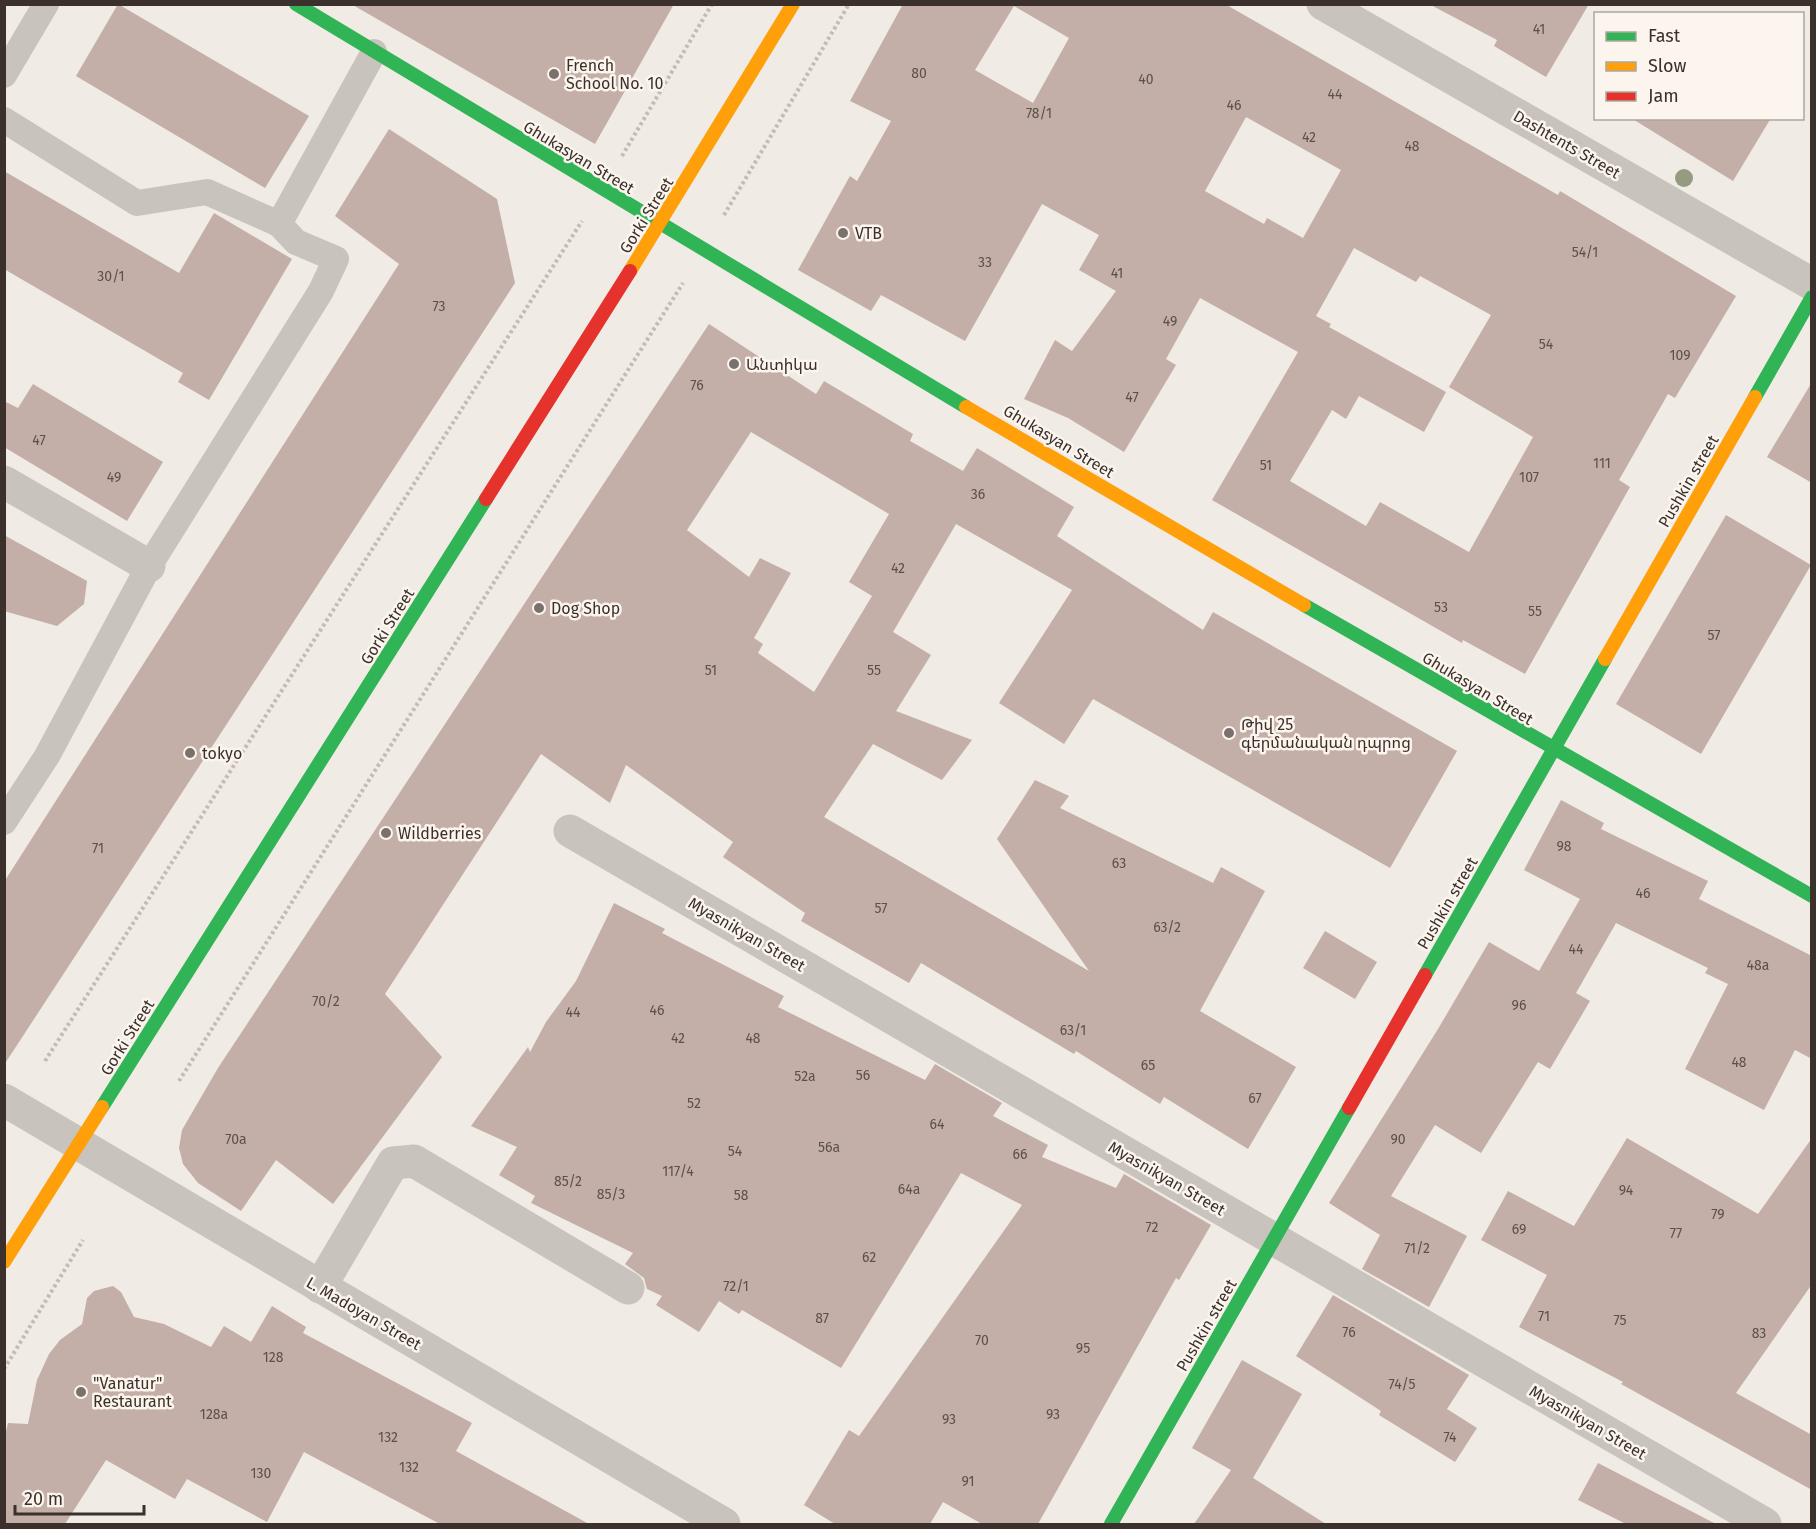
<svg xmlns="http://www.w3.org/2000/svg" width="1816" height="1529" viewBox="0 0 1816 1529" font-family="'Fira Sans','Noto Sans Armenian',sans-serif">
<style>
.building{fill:#c3afa7;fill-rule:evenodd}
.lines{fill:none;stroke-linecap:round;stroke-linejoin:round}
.path{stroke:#c2bbb6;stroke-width:4;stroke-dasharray:3 3;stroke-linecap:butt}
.lane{stroke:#c9c3be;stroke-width:26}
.street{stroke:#c9c3be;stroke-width:33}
.fast{stroke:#30b455;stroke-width:14}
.slow{stroke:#ff9f0a;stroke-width:14}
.jam{stroke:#e5322d;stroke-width:14}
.tree{fill:#959b80}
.poi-dot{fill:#7a716c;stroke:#fbf5ee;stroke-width:2}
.labels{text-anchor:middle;stroke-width:5;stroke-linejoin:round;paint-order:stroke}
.number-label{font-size:14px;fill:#5d504a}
.poi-label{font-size:16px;fill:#3b302b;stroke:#fbf5ee;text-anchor:start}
.street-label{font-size:16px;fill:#3b302b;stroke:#fbf5ee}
</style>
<rect width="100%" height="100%" fill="#f0ebe5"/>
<g class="building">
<path d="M118 4 309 116 265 188 76 76Z"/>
<path d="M351 4H674L595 144Z"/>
<path d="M903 4H1225L1558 195 1560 191 1736 296 1675 398 1668 394 1619 480 1630 487 1525 674 1463 640 1462 643 1212 500 1298 352 1200 298 1166 359 1176 365 1124 452 1068 418 1024 399 1055 340 1072 351 1116 291 1079 270 1099 235 1042 204 965 341 881 295 871 311 798 270 850 176 857 181 891 121 850 101ZM1014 6 1069 38 1033 103 975 70ZM1246 117 1341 170 1303 238 1267 218 1264 224 1205 191ZM1354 248 1416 282 1420 276 1491 315 1449 387 1533 437 1469 552 1380 502 1366 526 1290 481 1332 410 1346 419 1359 396 1424 432 1446 392 1329 327 1331 324 1316 316Z"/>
<path d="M1429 4H1589L1546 77 1494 46 1497 40Z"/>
<path d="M1631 118H1771L1733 181Z"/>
<path d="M389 129 497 199 515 283 4 1065V882L399 264 335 216Z"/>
<path d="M4 171 179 273 214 213 292 259 209 400 178 382 183 373 4 269Z"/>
<path d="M709 324 816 394 824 381 913 434 910 441 963 471 977 448 1074 507 1057 536 1203 630 1213 612 1457 751 1390 868 1093 699 1064 744 999 703 1072 590 956 524 893 632 931 655 896 711 972 740 942 780 873 744 824 817 1089 971 997 839 1035 780 1069 796 1060 808 1213 883 1221 867 1265 891 1200 1011 1296 1067 1248 1149 1164 1097 1160 1104 1076 1051 1074 1054 921 963 909 983 801 921 805 913 723 857 733 842 626 765 610 803 541 754 385 994 442 1057 333 1204 276 1160 241 1211 198 1183 183 1164 179 1148 182 1130 218 1068ZM751 432 889 514 849 582 872 596 814 692 758 653 763 644 754 638 791 573 760 558 749 577 687 530Z"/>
<path d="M1812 382V483L1767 457Z"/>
<path d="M33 384 163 462 127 521 4 447V401L18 408Z"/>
<path d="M1726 515 1811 565 1701 754 1616 704Z"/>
<path d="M4 535 87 581 84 604 57 626 4 611Z"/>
<path d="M1561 800 1604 823 1601 829 1708 881 1699 899 1812 956V1059L1795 1050 1764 1110 1685 1069 1728 984 1705 973 1708 968 1616 923 1576 993 1590 1001 1550 1069 1538 1062 1481 1153 1435 1125 1391 1196 1467 1236 1429 1307 1362 1269 1380 1235 1329 1203 1438 1029 1489 942 1539 971 1580 899 1524 870Z"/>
<path d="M614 903 665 929 662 933 784 996 778 1007 925 1080 935 1064 1002 1103 993 1116 1048 1145 1042 1157 1116 1188 1124 1174 1211 1225 1179 1280 1176 1278 1038 1524H982L943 1502 930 1524H835L804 1505 849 1430 859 1436 1022 1205 961 1173 841 1368 742 1310 739 1314 719 1301 699 1332 656 1305 662 1296 647 1289 644 1278 625 1264 633 1253 531 1203 535 1196 499 1175 517 1147 471 1126 528 1047 530 1052 546 1022 576 981Z"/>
<path d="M1325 931 1377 962 1355 999 1303 968Z"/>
<path d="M1627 1138 1758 1214 1812 1138V1284L1736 1393 1812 1435V1490L1621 1384 1623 1382 1519 1327 1547 1275 1481 1240 1508 1191 1574 1226Z"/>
<path d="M113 1286 121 1292 134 1317 164 1324 211 1347 224 1326 251 1342 272 1306 306 1327 303 1333 472 1423 456 1451 589 1524H440L304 1452 267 1522 187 1479 175 1499 106 1460 65 1524H4V1440L8 1423 28 1424 37 1380 49 1354 60 1340 82 1324 87 1298 94 1291Z"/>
<path d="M1333 1295 1469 1375 1447 1409 1477 1428 1455 1462 1379 1415 1381 1411 1296 1356Z"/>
<path d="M1242 1360 1302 1394 1253 1478 1326 1524H1194L1231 1470 1192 1448Z"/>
<path d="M1598 1463 1716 1524H1626L1578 1500Z"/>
</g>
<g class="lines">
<g class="path">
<path d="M622 156 712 4"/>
<path d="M724 215 849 4"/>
<path d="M45 1061 582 221"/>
<path d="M179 1081 683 283"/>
<path d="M4 1369 83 1240"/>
</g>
<g class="lane">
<path d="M4 75 46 4"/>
<path d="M4 120 137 203 207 192 279 224"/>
<path d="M4 822 47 756 149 566 321 291 336 259 296 242 279 224 374 52"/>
</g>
<g class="street">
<path d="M1323 4 1812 284"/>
<path d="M4 482 149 566"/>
<path d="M570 831 1765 1524"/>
<path d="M4 1100 724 1524"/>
<path d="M320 1287 393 1163 414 1161 628 1288"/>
</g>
<g class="fast">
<path d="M296 4 966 407"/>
<path d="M1755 397 1812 297"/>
<path d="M1304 605 1812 896"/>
<path d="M1425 975 1605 659"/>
<path d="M102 1107 486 499"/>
<path d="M1111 1524 1349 1108"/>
</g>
<g class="slow">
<path d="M630 271 793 4"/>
<path d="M966 407 1304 605"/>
<path d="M1605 659 1755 397"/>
<path d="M4 1262 102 1107"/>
</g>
<g class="jam">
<path d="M486 499 630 271"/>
<path d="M1349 1108 1425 975"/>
</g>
</g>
<circle class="tree" cx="1684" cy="178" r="9"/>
<g class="poi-dot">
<circle cx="554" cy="74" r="6"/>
<circle cx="843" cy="233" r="6"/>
<circle cx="734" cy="364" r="6"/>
<circle cx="539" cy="608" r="6"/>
<circle cx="1229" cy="733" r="6"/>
<circle cx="190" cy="753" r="6"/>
<circle cx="386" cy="833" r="6"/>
<circle cx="81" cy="1392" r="6"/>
</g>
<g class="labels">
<g class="number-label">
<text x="1539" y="34">41</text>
<text x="919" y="78">80</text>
<text x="1146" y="84">40</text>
<text x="1335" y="99">44</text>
<text x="1234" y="110">46</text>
<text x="1039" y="118">78/1</text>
<text x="1309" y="142">42</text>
<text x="1412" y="151">48</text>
<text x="1585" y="257">54/1</text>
<text x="985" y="267">33</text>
<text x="1117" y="278">41</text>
<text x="111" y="281">30/1</text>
<text x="439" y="311">73</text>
<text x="1170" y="326">49</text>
<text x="1546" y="349">54</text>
<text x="1680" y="360">109</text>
<text x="697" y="390">76</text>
<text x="1132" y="402">47</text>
<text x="39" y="445">47</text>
<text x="1602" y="468">111</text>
<text x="1266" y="470">51</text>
<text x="114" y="482">49</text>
<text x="1529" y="482">107</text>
<text x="978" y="499">36</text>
<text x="898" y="573">42</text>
<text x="1441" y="612">53</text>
<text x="1535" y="616">55</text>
<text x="1714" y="640">57</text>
<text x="711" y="675">51</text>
<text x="874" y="675">55</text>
<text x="1564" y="851">98</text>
<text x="98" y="853">71</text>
<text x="1119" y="868">63</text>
<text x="1643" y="898">46</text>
<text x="881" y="913">57</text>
<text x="1167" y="932">63/2</text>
<text x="1576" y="954">44</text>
<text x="1758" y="970">48a</text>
<text x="326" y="1006">70/2</text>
<text x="1519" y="1010">96</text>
<text x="657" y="1015">46</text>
<text x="573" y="1017">44</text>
<text x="1073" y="1035">63/1</text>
<text x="678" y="1043">42</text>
<text x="753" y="1043">48</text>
<text x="1739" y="1067">48</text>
<text x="1148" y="1070">65</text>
<text x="863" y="1080">56</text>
<text x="805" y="1081">52a</text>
<text x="1255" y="1103">67</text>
<text x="694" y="1108">52</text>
<text x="937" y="1129">64</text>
<text x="236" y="1144">70a</text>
<text x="1398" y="1144">90</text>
<text x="829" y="1152">56a</text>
<text x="735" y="1156">54</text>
<text x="1020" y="1159">66</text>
<text x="678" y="1176">117/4</text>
<text x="568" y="1186">85/2</text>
<text x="909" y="1194">64a</text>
<text x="1626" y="1195">94</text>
<text x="611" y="1199">85/3</text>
<text x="741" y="1200">58</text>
<text x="1718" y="1219">79</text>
<text x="1152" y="1232">72</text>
<text x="1519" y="1234">69</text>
<text x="1676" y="1238">77</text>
<text x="1417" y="1253">71/2</text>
<text x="869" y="1262">62</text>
<text x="736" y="1291">72/1</text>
<text x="1544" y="1321">71</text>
<text x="822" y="1323">87</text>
<text x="1620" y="1325">75</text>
<text x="1349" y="1337">76</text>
<text x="1759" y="1338">83</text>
<text x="982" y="1345">70</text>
<text x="1083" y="1353">95</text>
<text x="273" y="1362">128</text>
<text x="1402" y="1389">74/5</text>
<text x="214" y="1419">128a</text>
<text x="1053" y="1419">93</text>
<text x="949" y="1424">93</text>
<text x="388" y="1442">132</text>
<text x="1450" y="1442">74</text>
<text x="409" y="1472">132</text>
<text x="261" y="1478">130</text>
<text x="968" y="1486">91</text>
</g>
<g class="poi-label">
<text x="566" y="71">French<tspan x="566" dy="18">School No. 10</tspan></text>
<text x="855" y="239">VTB</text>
<text x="746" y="370">Անտիկա</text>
<text x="551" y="614">Dog Shop</text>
<text x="1241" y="730">Թիվ 25<tspan x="1241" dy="18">գերմանական դպրոց</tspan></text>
<text x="202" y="759">tokyo</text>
<text x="398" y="839">Wildberries</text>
<text x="93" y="1389">"Vanatur"<tspan x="93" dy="18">Restaurant</tspan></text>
</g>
<g class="street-label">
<text transform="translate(1567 144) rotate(30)" y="6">Dashtents Street</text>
<text transform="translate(579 157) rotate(31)" y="6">Ghukasyan Street</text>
<text transform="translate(646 215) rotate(-58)" y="6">Gorki Street</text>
<text transform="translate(1059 441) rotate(31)" y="6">Ghukasyan Street</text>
<text transform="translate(1688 481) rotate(-60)" y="6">Pushkin street</text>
<text transform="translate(387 626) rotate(-58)" y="6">Gorki Street</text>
<text transform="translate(1478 688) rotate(31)" y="6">Ghukasyan Street</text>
<text transform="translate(1447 903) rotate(-60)" y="6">Pushkin street</text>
<text transform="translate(747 934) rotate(30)" y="6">Myasnikyan Street</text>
<text transform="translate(127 1037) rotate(-58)" y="6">Gorki Street</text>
<text transform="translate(1167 1178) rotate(30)" y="6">Myasnikyan Street</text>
<text transform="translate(364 1313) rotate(30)" y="6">L. Madoyan Street</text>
<text transform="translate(1206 1325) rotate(-60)" y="6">Pushkin street</text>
<text transform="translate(1588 1422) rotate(30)" y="6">Myasnikyan Street</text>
</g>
</g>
<rect width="1816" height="1529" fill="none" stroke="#3b302b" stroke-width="12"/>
<rect x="1594" y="12" width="210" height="108" fill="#fbf5ee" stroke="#aea6a0" stroke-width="1.5"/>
<rect x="1606" y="32" width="30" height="9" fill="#30b455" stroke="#aea6a0" stroke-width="1.5"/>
<text x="1648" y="42" font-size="18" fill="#3b302b">Fast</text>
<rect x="1606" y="62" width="30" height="9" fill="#ff9f0a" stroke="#aea6a0" stroke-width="1.5"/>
<text x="1648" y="72" font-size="18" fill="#3b302b">Slow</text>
<rect x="1606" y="92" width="30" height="9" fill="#e5322d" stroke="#aea6a0" stroke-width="1.5"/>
<text x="1648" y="102" font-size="18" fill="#3b302b">Jam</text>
<path d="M15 1505v9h129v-9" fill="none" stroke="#3b302b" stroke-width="3"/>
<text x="24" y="1505" font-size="18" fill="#3b302b" stroke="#fbf5ee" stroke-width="4.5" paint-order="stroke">20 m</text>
</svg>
